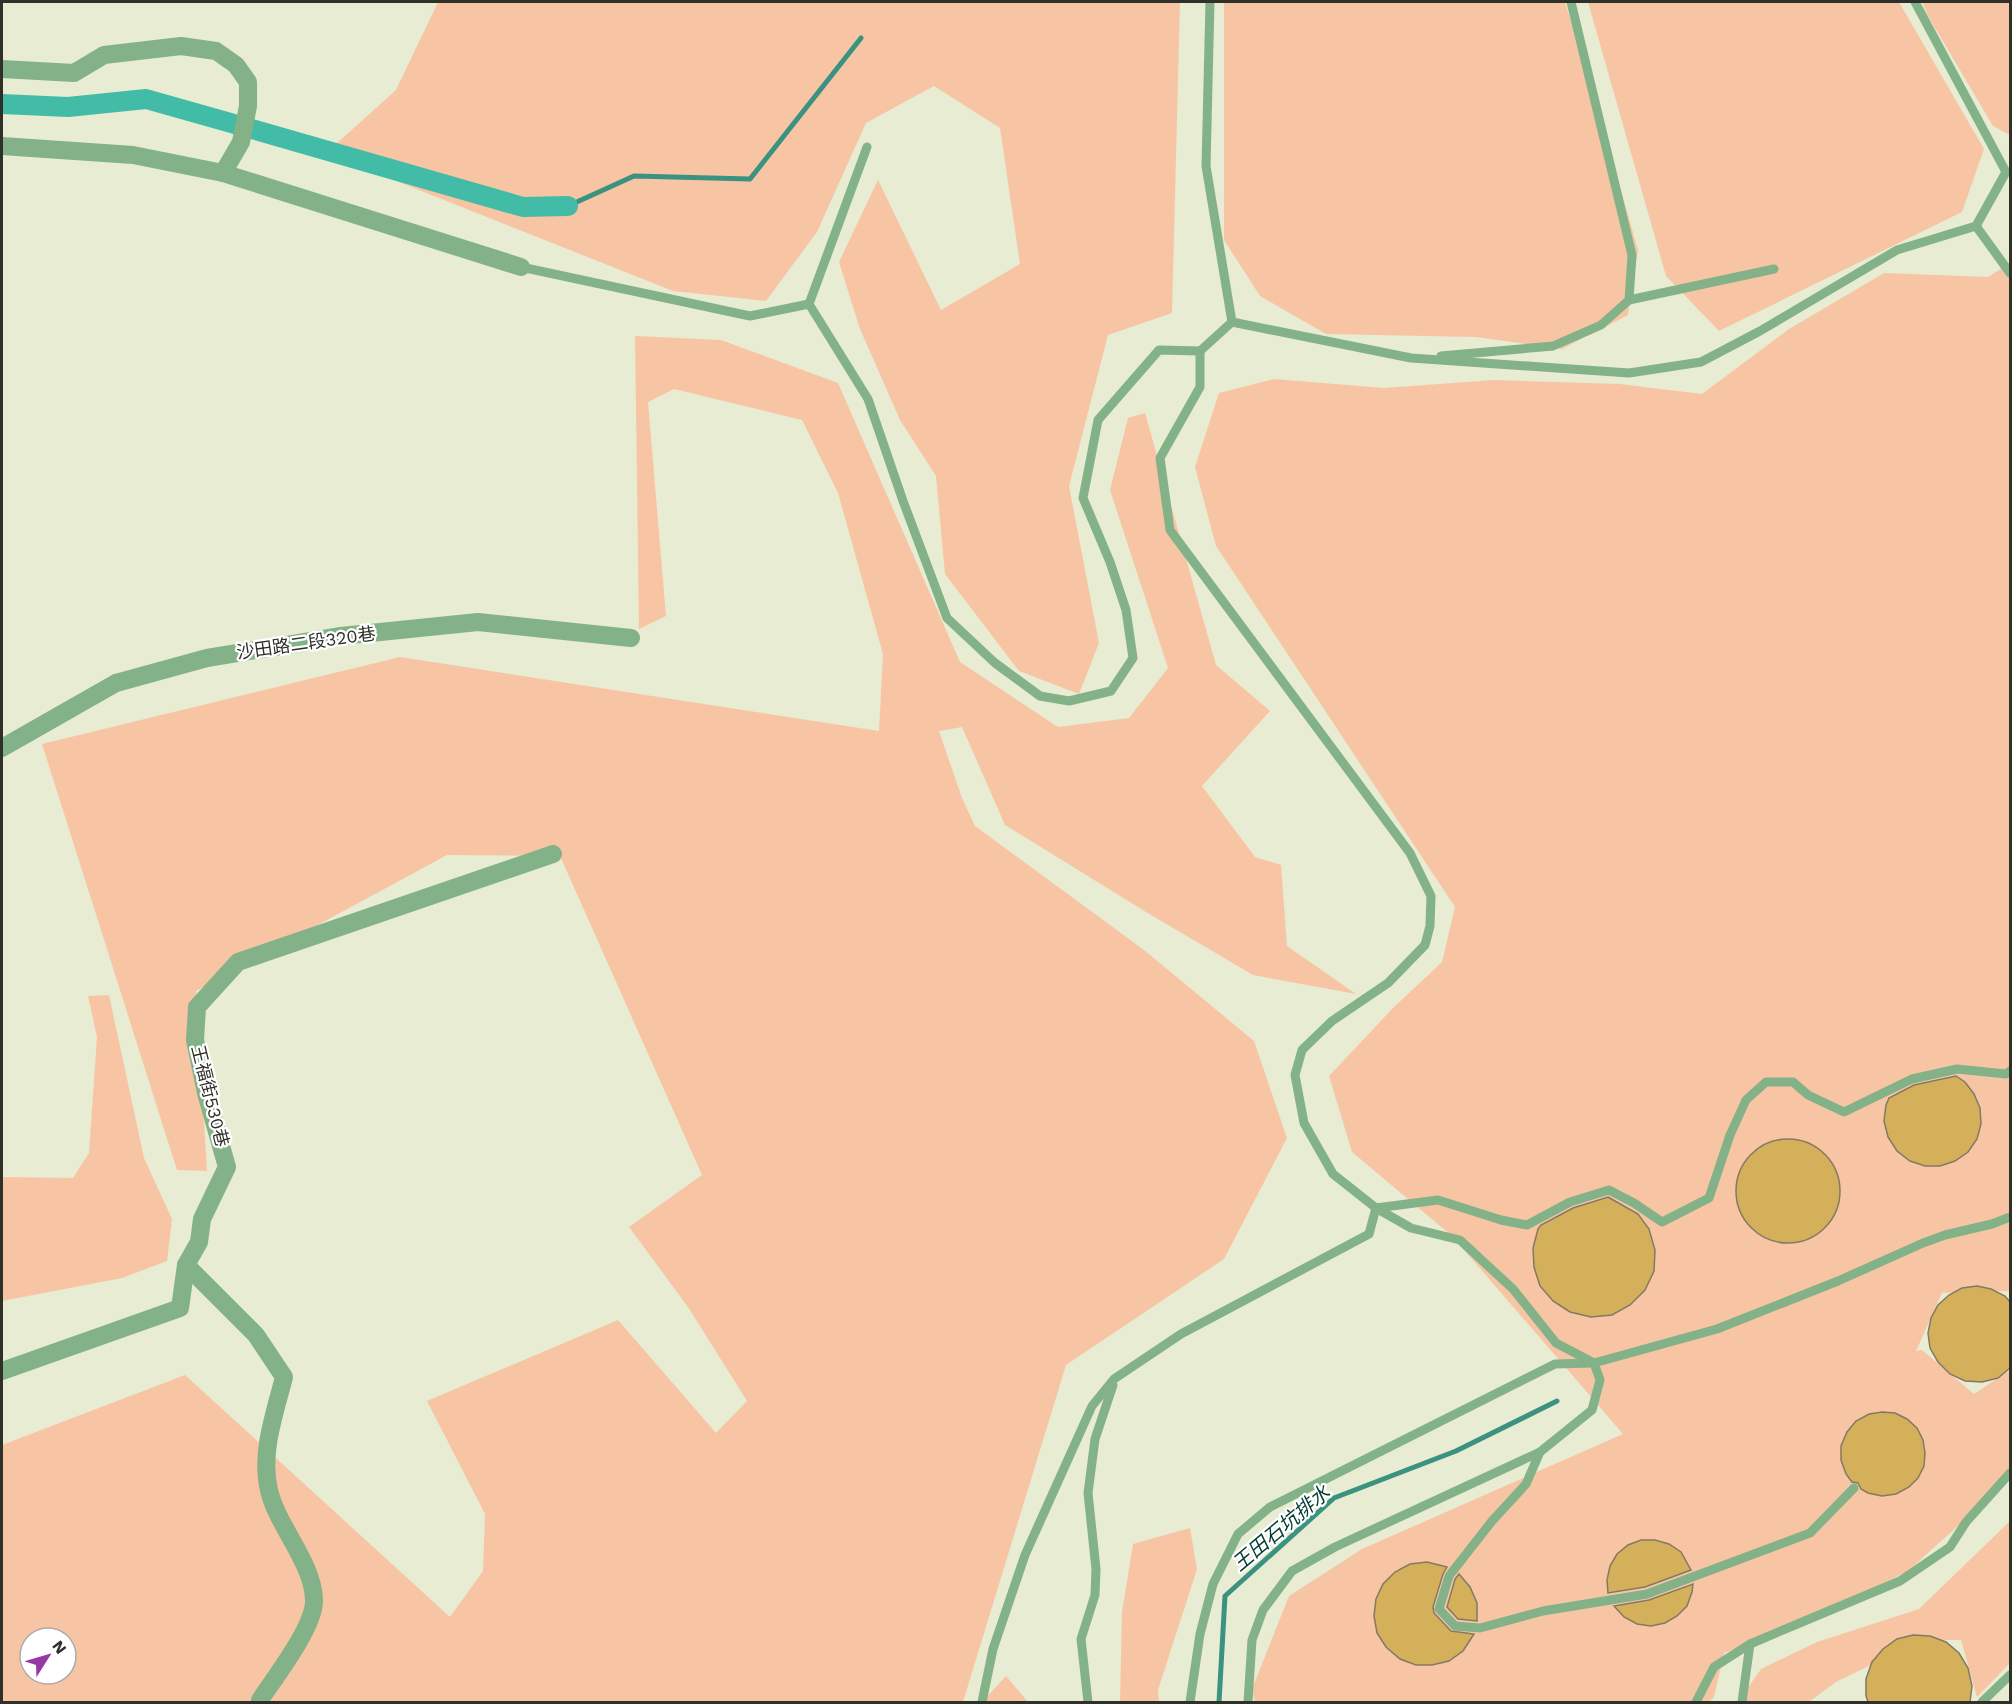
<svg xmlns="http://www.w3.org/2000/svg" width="2012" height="1704" viewBox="0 0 2012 1704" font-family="'Work Sans','Noto Sans TC',sans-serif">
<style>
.green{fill:#f8c5a4;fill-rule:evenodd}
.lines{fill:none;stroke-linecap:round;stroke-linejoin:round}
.stream{stroke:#3c9280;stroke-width:5}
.canal{stroke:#42bca6;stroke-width:20}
.building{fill:#d5b05b;stroke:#837964;stroke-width:1.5}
.lane{stroke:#83b289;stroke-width:9}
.street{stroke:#83b289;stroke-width:18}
.labels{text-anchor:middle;stroke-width:4.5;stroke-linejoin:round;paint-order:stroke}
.street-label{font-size:18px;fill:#2f3128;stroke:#fff}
.water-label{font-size:20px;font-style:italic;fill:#033c33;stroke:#fff}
</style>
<rect width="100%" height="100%" fill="#e7ecd3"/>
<g class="green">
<path d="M438 2H1180L1172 313 1108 335 1069 486 1099 643 1079 694 1019 671 945 574 936 476 900 420 860 329 839 262 878 180 941 310 1020 264 1000 128 934 86 866 123 817 232 766 301 673 291 326 153 396 90Z"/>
<path d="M1224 2H1565L1587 72 1638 250 1628 315 1562 349 1476 337 1326 334 1260 296 1224 240Z"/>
<path d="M1588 2H1899L1984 149 1962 212 1719 331 1666 276Z"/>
<path d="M1922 2H2010V135L1993 126 1928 16Z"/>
<path d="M2010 263V1291L1942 1293 1916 1351 1922 1350 1974 1394 2010 1370V1479L1908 1571 1799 1626 1724 1653 1714 1697 1709 1702H1255L1252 1689 1289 1596 1362 1549 1623 1434 1452 1236 1352 1152 1329 1076 1393 1008 1442 962 1455 907 1216 546 1195 467 1219 393 1274 379 1384 388 1494 380 1620 384 1702 394 1789 329 1884 273 1988 277Z"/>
<path d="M635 336 721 340 838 383 960 662 1058 727 1129 718 1168 668 1110 490 1128 418 1145 413 1216 665 1270 711 1202 786 1255 857 1281 865 1287 946 1356 994 1253 975 1146 912 1005 825 962 727 939 731 962 798 975 826 1144 950 1254 1041 1287 1138 1224 1259 1066 1365 963 1702H2V1445L185 1375 450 1617 483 1571 485 1514 427 1401 618 1320 716 1433 747 1401 688 1307 629 1227 702 1175 560 856 447 855 196 991 207 1171 177 1170 42 744 400 657 879 731 883 654 838 493 802 420 674 389 648 402 666 616 639 629ZM30 1638H66V1674H30Z"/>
<path d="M109 995 144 1158 172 1219 167 1261 122 1278 2 1301V1177L73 1178 89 1153 97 1037 88 996Z"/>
<path d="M2010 1521V1663L1977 1697 1961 1640H1922L1836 1682 1809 1702H1738L1761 1669 1817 1642 1919 1609Z"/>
<path d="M1190 1528 1197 1569 1158 1690 1159 1702H1120L1122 1612 1133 1544Z"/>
<path d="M1006 1676 1028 1702H982Z"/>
</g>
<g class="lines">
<g class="stream">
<path d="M568 206 634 176 750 179 861 38"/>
<path d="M1219 1702 1225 1596 1334 1498 1456 1451 1557 1401"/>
</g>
<g class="canal">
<path d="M2 104 68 107 146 99 238 125"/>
<path d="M252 129 523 207 568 206"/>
</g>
</g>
<g class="building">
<path d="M1956 1076 1965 1082 1974 1094 1980 1108 1981 1124 1977 1139 1968 1152 1955 1161 1940 1166H1925L1910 1161 1897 1151 1888 1137 1884 1121 1886 1105 1889 1098 1914 1085Z"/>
<circle cx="1788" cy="1191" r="52"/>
<path d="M1608 1197 1638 1214 1649 1229 1655 1250 1654 1271 1645 1290 1630 1305 1612 1315 1591 1317 1570 1312 1553 1301 1540 1286 1534 1267 1533 1248 1538 1229 1541 1225 1573 1208Z"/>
<path d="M1977 1286 1991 1289 2005 1296 2010 1302V1368L1998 1378 1982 1382 1965 1381 1950 1374 1938 1362 1930 1348 1928 1333 1931 1318 1938 1305 1949 1295 1962 1288Z"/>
<path d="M1882 1412 1895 1413 1907 1419 1917 1428 1923 1440 1925 1453 1924 1466 1918 1478 1909 1487 1896 1494 1882 1496 1868 1493 1861 1489 1858 1483 1852 1482 1846 1474 1841 1460V1446L1847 1432 1856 1421 1869 1414Z"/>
<path d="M1641 1540H1655L1669 1544 1681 1552 1691 1570 1645 1587 1608 1593 1607 1580 1610 1566 1617 1554 1628 1545Z"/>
<path d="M1427 1562 1447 1567 1443 1574 1433 1607 1434 1613 1451 1631 1474 1634 1463 1651 1449 1661 1432 1665H1416L1400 1659 1386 1647 1377 1633 1374 1616 1376 1599 1383 1584 1395 1572 1410 1564Z"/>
<path d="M1459 1574 1470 1587 1477 1603V1621L1458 1619 1447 1607 1455 1579Z"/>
<path d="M1693 1584 1692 1592 1687 1606 1677 1616 1665 1623 1651 1626 1637 1624 1624 1617 1614 1606 1649 1600Z"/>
<path d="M1913 1635 1930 1636 1946 1642 1959 1653 1968 1668 1972 1686 1970 1702H1868L1866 1696V1679L1872 1662 1883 1649 1897 1639Z"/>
</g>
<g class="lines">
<g class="lane">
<path d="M1976 226 2010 273"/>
<path d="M521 267 750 316 809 304 868 399 903 501 947 618 995 663 1040 696 1069 701 1111 691 1133 658 1126 610 1110 562 1083 498 1098 420 1159 350 1200 351 1232 322 1206 166 1210 2"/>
<path d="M1629 300 1774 269"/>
<path d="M809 304 867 147"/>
<path d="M1232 322 1411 358 1629 373 1701 362 1760 331 1897 250 1976 226 2006 172 1915 2"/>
<path d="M1200 351V387L1160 458 1170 530 1410 853 1431 896 1430 926 1425 945 1388 983 1332 1021 1302 1050 1295 1075 1304 1123 1333 1174 1376 1208 1411 1228 1460 1240 1513 1289 1556 1343 1594 1363 1600 1380 1592 1410 1540 1452 1335 1547 1292 1571 1263 1610 1252 1640 1248 1702"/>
<path d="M1441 356 1553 346 1601 325 1629 300 1632 255 1571 2"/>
<path d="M1540 1452 1526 1484 1492 1521 1449 1576 1439 1609 1455 1626 1480 1628 1543 1611 1647 1594 1810 1533 1854 1488"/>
<path d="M982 1702 993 1649 1025 1555 1092 1406 1114 1379 1181 1334 1369 1234 1376 1208 1438 1200 1501 1220 1527 1225 1570 1202 1609 1190 1634 1203 1662 1222 1709 1198 1730 1135 1746 1100 1766 1082H1793L1808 1095 1844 1112 1912 1079 1957 1069 2006 1074 2010 1071"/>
<path d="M1088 1702 1081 1639 1095 1595 1096 1569 1088 1493 1095 1439 1113 1385"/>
<path d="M1190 1702 1200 1634 1213 1584 1238 1534 1270 1507 1555 1364 1594 1363 1717 1329 1838 1281 1923 1243 1945 1235 1992 1224 2010 1217"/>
<path d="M1696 1702 1714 1667 1750 1644 1900 1581 1950 1547 1966 1522 2010 1473"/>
<path d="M1742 1702 1750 1644"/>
<path d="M1982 1702 2010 1675"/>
</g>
<g class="street">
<path d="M2 69 74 73 104 55 181 46 216 51 236 65 248 82V106L241 142 223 173"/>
<path d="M2 146 133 155 223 173 521 267"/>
<path d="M2 748 116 683 207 658 341 636 478 622 631 638"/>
<path d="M186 1265 256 1335 284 1377C275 1413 260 1453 269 1490 277 1526 313 1562 314 1600 315 1626 275 1677 260 1700"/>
<path d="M2 1371 180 1308 186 1265 199 1242 202 1219 227 1167 206 1093 195 1040 197 1007 238 962 553 854"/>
</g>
</g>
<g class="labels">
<g class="street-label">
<text transform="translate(306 643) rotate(-8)" y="6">沙田路二段320巷</text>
<text transform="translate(210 1096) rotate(76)" y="6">王福街530巷</text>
</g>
<g class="water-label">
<text transform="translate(1281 1528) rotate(-40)" y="7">王田石坑排水</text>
</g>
</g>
<rect width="2012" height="1704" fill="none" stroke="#2f3128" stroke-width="6"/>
<g transform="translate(48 1656) rotate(53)"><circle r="28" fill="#ffffff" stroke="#acada9" stroke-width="1.5"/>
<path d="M0-4.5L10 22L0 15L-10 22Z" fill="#953aa5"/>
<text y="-9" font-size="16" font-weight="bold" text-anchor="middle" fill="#2f3128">N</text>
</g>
</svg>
